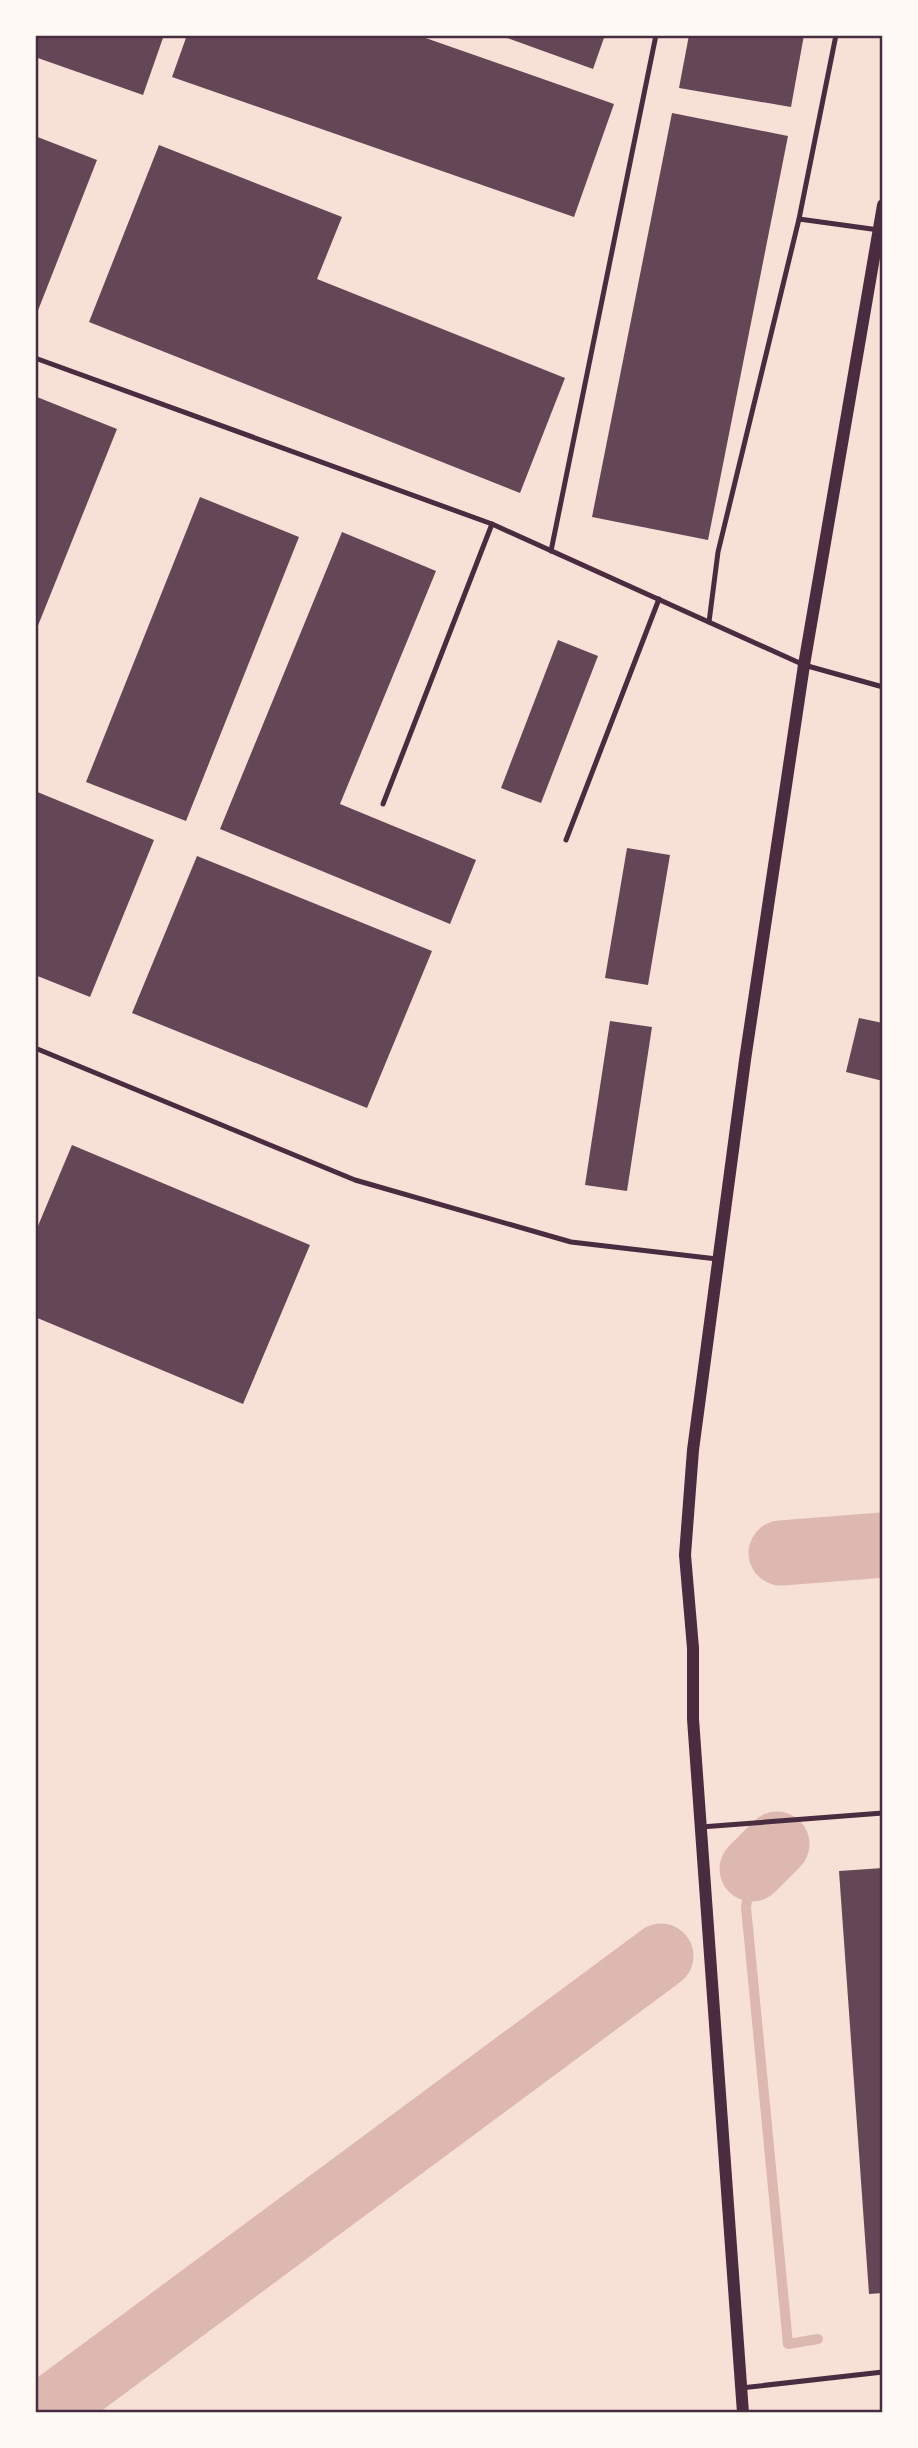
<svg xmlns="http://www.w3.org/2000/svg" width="918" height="2448" viewBox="0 0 918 2448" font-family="'Alegreya Sans',sans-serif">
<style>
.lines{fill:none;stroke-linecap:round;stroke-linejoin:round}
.stream{stroke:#dcb8b0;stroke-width:10}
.river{stroke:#dcb8b0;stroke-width:65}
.building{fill:#644757}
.service{stroke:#4a2c40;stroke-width:5}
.tertiary{stroke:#4a2c40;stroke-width:12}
.neatline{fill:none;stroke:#4a2c40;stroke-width:2.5}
</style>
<rect width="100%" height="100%" fill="#f7e1d7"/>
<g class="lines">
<path class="stream" d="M752 1869 746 1907 788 2344 818 2339"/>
<g class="river">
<path d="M781 1553 883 1545"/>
<path d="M752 1869 777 1844"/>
<path d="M44 2413 661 1956"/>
</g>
</g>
<g class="building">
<path d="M35 35H164L143 95 35 57Z"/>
<path d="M187 35H417L614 104 574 217 172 77Z"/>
<path d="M499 35H605L593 69Z"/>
<path d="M689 35H804L791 107 679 88Z"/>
<path d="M672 113 788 136 708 540 592 517Z"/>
<path d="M35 136 97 160 37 313 35 312Z"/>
<path d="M159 145 342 217 317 279 565 378 520 493 89 322Z"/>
<path d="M37 397 117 429 35 633V401Z"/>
<path d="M200 497 299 537 186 821 86 782Z"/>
<path d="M342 532 436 571 340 804 476 860 450 924 220 829Z"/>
<path d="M558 640 598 656 541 803 501 788Z"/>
<path d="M35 791 154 840 90 997 35 975Z"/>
<path d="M627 848 670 855 648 985 605 978Z"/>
<path d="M197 856 432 951 367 1108 132 1013Z"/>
<path d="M859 1018 883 1023V1081L846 1072Z"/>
<path d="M610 1021 652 1027 627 1191 585 1185Z"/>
<path d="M72 1145 310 1245 243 1404 35 1317V1233Z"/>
<path d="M883 1868V2293L869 2294 839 1871Z"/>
</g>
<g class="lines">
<g class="service">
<path d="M799 219 879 230"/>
<path d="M35 358 492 524 804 665 883 687"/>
<path d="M551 551 656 35"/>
<path d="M709 622 718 552 799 219 836 35"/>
<path d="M383 804 492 524"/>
<path d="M566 840 659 599"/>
<path d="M35 1048 355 1180 571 1242 717 1259"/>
<path d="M701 1827 883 1813"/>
<path d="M741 2388 883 2372"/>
</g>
<path class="tertiary" d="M743 2413 693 1719V1648L685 1555 693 1450 745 1060 804 665 883 205"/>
</g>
<rect width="918" height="2448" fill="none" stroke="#fffaf5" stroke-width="74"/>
<rect x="37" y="37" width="844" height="2374" class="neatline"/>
</svg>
